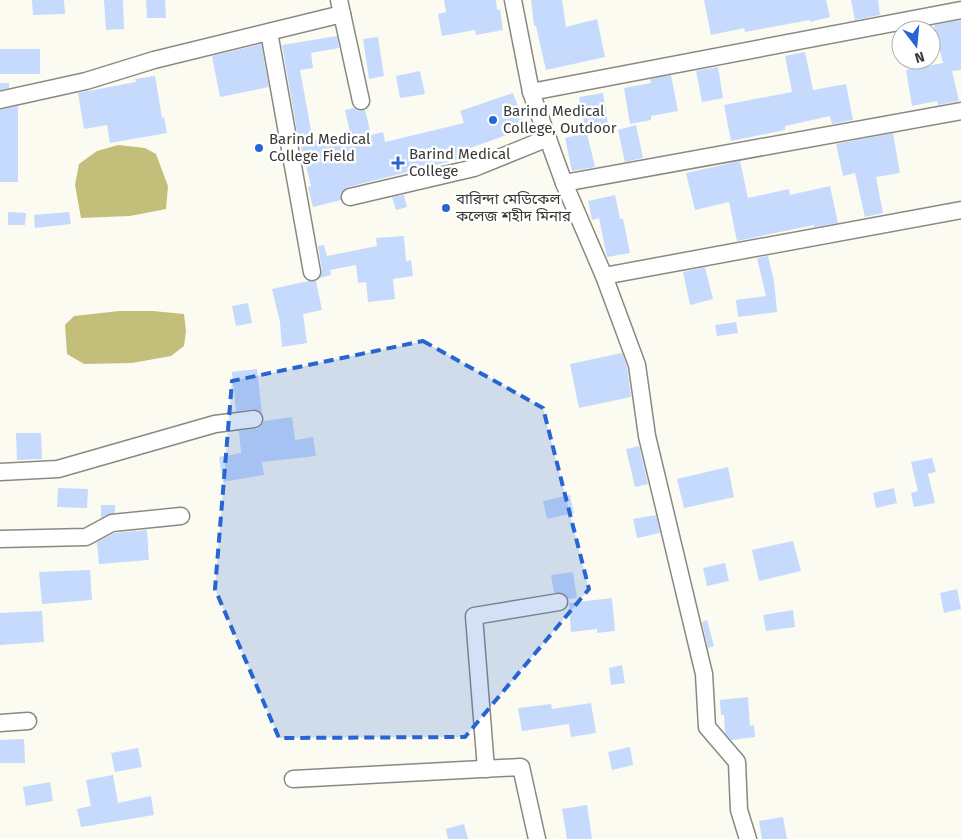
<svg xmlns="http://www.w3.org/2000/svg" width="961" height="839" viewBox="0 0 961 839" font-family="'Fira Sans','Noto Sans Bengali',sans-serif">
<style>
.water{fill:#c3bf7b}
.building{fill:#c5dafc}
.lines{fill:none;stroke-linecap:round;stroke-linejoin:round}
.minor-casing{stroke:#8a8981;stroke-width:19}
.minor{stroke:#fff;stroke-width:16}
.marked{fill:#2665d2;fill-opacity:0.2;stroke:#2665d2;stroke-width:4;stroke-dasharray:10 6;stroke-linejoin:round}
.poi-dot{fill:#2665d2;stroke:#fff;stroke-width:2}
.labels{text-anchor:middle;stroke-width:5;stroke-linejoin:round;paint-order:stroke}
.poi-label{font-size:15px;fill:#393935;stroke:#fff;text-anchor:start}
</style>
<rect width="100%" height="100%" fill="#fcfbf2"/>
<g class="water">
<path d="M118 145 145 148 156 154 168 186 166 209 130 216 81 218 75 185 79 164 97 151Z"/>
<path d="M119 311H153L184 314 186 331 184 346 171 356 132 363 84 364 67 354 65 325 74 316Z"/>
</g>
<g class="building">
<path d="M32 0H64L65 14 33 15Z"/>
<path d="M104 0H123L124 29 106 30Z"/>
<path d="M146 0H165L166 18H147Z"/>
<path d="M444 0H496L497 10 500 9 503 30 476 35 475 30 442 36 438 14 446 12Z"/>
<path d="M531 0H562L566 27 597 19 605 57 546 70 536 26H534Z"/>
<path d="M704 0H826L830 17 810 22V20L745 32 744 28 711 35Z"/>
<path d="M851 0H878L880 15 855 20Z"/>
<path d="M961 20V70L952 71 959 101 938 105 937 101 912 106 906 70 943 63 934 25Z"/>
<path d="M337 36 339 48 311 53 313 68 300 70 313 141 350 132 345 110 354 108 358 111 365 110 371 135 383 132 385 142 464 123 460 111 513 93 526 128 462 151 464 158 348 187 341 194V200L313 207 308 187 311 186 297 131 282 45Z"/>
<path d="M378 37 384 76 369 79 363 39Z"/>
<path d="M261 44 269 87 220 97 212 56Z"/>
<rect x="0" y="49" width="40" height="25"/>
<path d="M805 52 813 90 846 84 853 120 832 124 830 116 785 126V130L731 141 724 105 792 92 785 56Z"/>
<path d="M718 67 723 98 702 102 696 71Z"/>
<path d="M420 71 425 94 400 98 396 76Z"/>
<path d="M671 75 678 111 651 116V120L630 124 624 88 651 83 650 79Z"/>
<path d="M155 76 162 118 164 117 167 133 110 143 107 125 84 129 78 93 136 82 135 79Z"/>
<path d="M0 83H9V88L0 90Z"/>
<path d="M603 93 609 130 587 134 595 167 572 171 565 138 586 133 579 97Z"/>
<path d="M18 106V182H0V110Z"/>
<path d="M636 125 643 158 625 162 618 130Z"/>
<path d="M893 133 900 173 876 177 883 213 865 217 855 173 843 176 836 144Z"/>
<path d="M740 161 748 198 789 189 790 195 830 186 838 223 814 227V225L737 241 729 202 695 210 686 173Z"/>
<path d="M404 195 407 207 396 210 392 197Z"/>
<path d="M615 195 620 219H623L630 253 607 257 599 218 592 220 588 201Z"/>
<path d="M8 212 26 213 25 225H8Z"/>
<path d="M69 212 71 224 35 228 34 215Z"/>
<path d="M404 236 406 261 411 260 413 276 393 279 395 299 368 302 366 282 358 283 356 265 330 270 331 275 320 278 322 270 318 246 324 245 327 256 377 246 376 238Z"/>
<path d="M768 256 774 281 777 312 738 317 736 300 766 296 757 258Z"/>
<path d="M705 267 713 299 690 305 683 272Z"/>
<path d="M308 281H316L322 310 303 314 307 343 282 347 280 322 272 289Z"/>
<path d="M248 303 252 323 236 326 232 306Z"/>
<path d="M736 322 738 333 717 336 715 325Z"/>
<path d="M622 353 627 367 631 397 579 408 570 364Z"/>
<path d="M257 369 262 414 258 410 253 409 236 411 232 372Z"/>
<path d="M292 417 295 440 313 437 316 456 262 462 264 475 223 482 219 457 241 453 239 431 256 429 260 427 264 421Z"/>
<path d="M16 433H41L42 459 17 460Z"/>
<path d="M639 446 648 484 635 487 626 449Z"/>
<path d="M932 458 936 472 928 474 935 503 914 507 911 493 918 491 911 462Z"/>
<path d="M728 467 734 497 684 508 677 479Z"/>
<path d="M58 488 88 489 87 508 57 507Z"/>
<path d="M894 488 897 503 876 508 873 493Z"/>
<path d="M570 495 574 513 547 519 543 501Z"/>
<path d="M101 505H115V513L101 518Z"/>
<path d="M656 515 660 533 637 538 633 519Z"/>
<path d="M147 530 149 560 99 564 97 542 115 533Z"/>
<path d="M793 541 801 571 759 581 752 550Z"/>
<path d="M725 563 729 581 707 586 703 568Z"/>
<path d="M90 570 92 600 42 604 39 572Z"/>
<path d="M573 572 577 598 568 599 563 593H554L551 575Z"/>
<path d="M957 589 961 609 944 613 940 593Z"/>
<path d="M612 598 615 631 597 633V629L571 632 569 603Z"/>
<path d="M793 610 795 627 766 631 763 615Z"/>
<path d="M42 611 44 642 0 645V613Z"/>
<path d="M707 620 714 646 708 648 702 622Z"/>
<path d="M622 665 625 683 611 685 609 668Z"/>
<path d="M748 697 750 726 754 725 755 737 731 740 725 733 724 715H721L720 700Z"/>
<path d="M591 703 596 733 571 737 569 724 522 731 518 708 551 704 552 709Z"/>
<path d="M24 739 25 763H0V740Z"/>
<path d="M630 747 633 765 612 770 608 752Z"/>
<path d="M138 748 142 767 115 772 111 753Z"/>
<path d="M113 775 118 803 151 796 154 815 81 827 77 809 91 806 86 780Z"/>
<path d="M50 782 53 801 26 806 23 787Z"/>
<path d="M587 805 592 839H567L562 809Z"/>
<path d="M783 817 787 839H762L759 821Z"/>
<path d="M464 824 468 839H448L446 829Z"/>
</g>
<g class="lines">
<g class="minor-casing">
<g id="minor">
<path d="M339 0 361 101"/>
<path d="M513 0 531 92 564 183 604 276 637 365 647 436 704 674 707 727 737 762 739 810 748 839"/>
<path d="M269 32 312 272"/>
<path d="M531 92 961 10"/>
<path d="M0 100 86 81 154 60 342 14"/>
<path d="M564 183 961 111"/>
<path d="M350 197 474 168 548 138"/>
<path d="M604 276 961 210"/>
<path d="M0 472 58 469 215 424 254 419"/>
<path d="M0 539 86 537 112 523 181 516"/>
<path d="M0 723 28 721"/>
<path d="M486 769 474 616 559 602"/>
<path d="M293 779 521 767 537 839"/>
</g>
</g>
<use href="#minor" class="minor"/>
</g>
<path class="marked" d="M423 341 543 408 589 589 465 737 279 738 215 589 232 381Z"/>
<g class="poi-dot">
<circle cx="493" cy="120" r="5"/>
<circle cx="259" cy="148" r="5"/>
<path d="M395.5 155.5h5v5h5v5h-5v5h-5v-5h-5v-5h5z"/>
<circle cx="446" cy="208" r="5"/>
</g>
<g class="labels">
<g class="poi-label">
<text x="503" y="116">Barind Medical<tspan x="503" dy="17">College, Outdoor</tspan></text>
<text x="269" y="144">Barind Medical<tspan x="269" dy="17">College Field</tspan></text>
<text x="409" y="159">Barind Medical<tspan x="409" dy="17">College</tspan></text>
<text x="456" y="204">বারিন্দা মেডিকেল<tspan x="456" dy="17">কলেজ শহীদ মিনার</tspan></text>
</g>
</g>
<g transform="translate(916 45) rotate(164)"><circle r="24" fill="#ffffff" stroke="#b0b0ae"/>
<path d="M0-4L9 19L0 12L-9 19Z" fill="#2665d2"/>
<text y="-8" font-size="14" font-weight="bold" text-anchor="middle" fill="#393935">N</text>
</g>
</svg>
